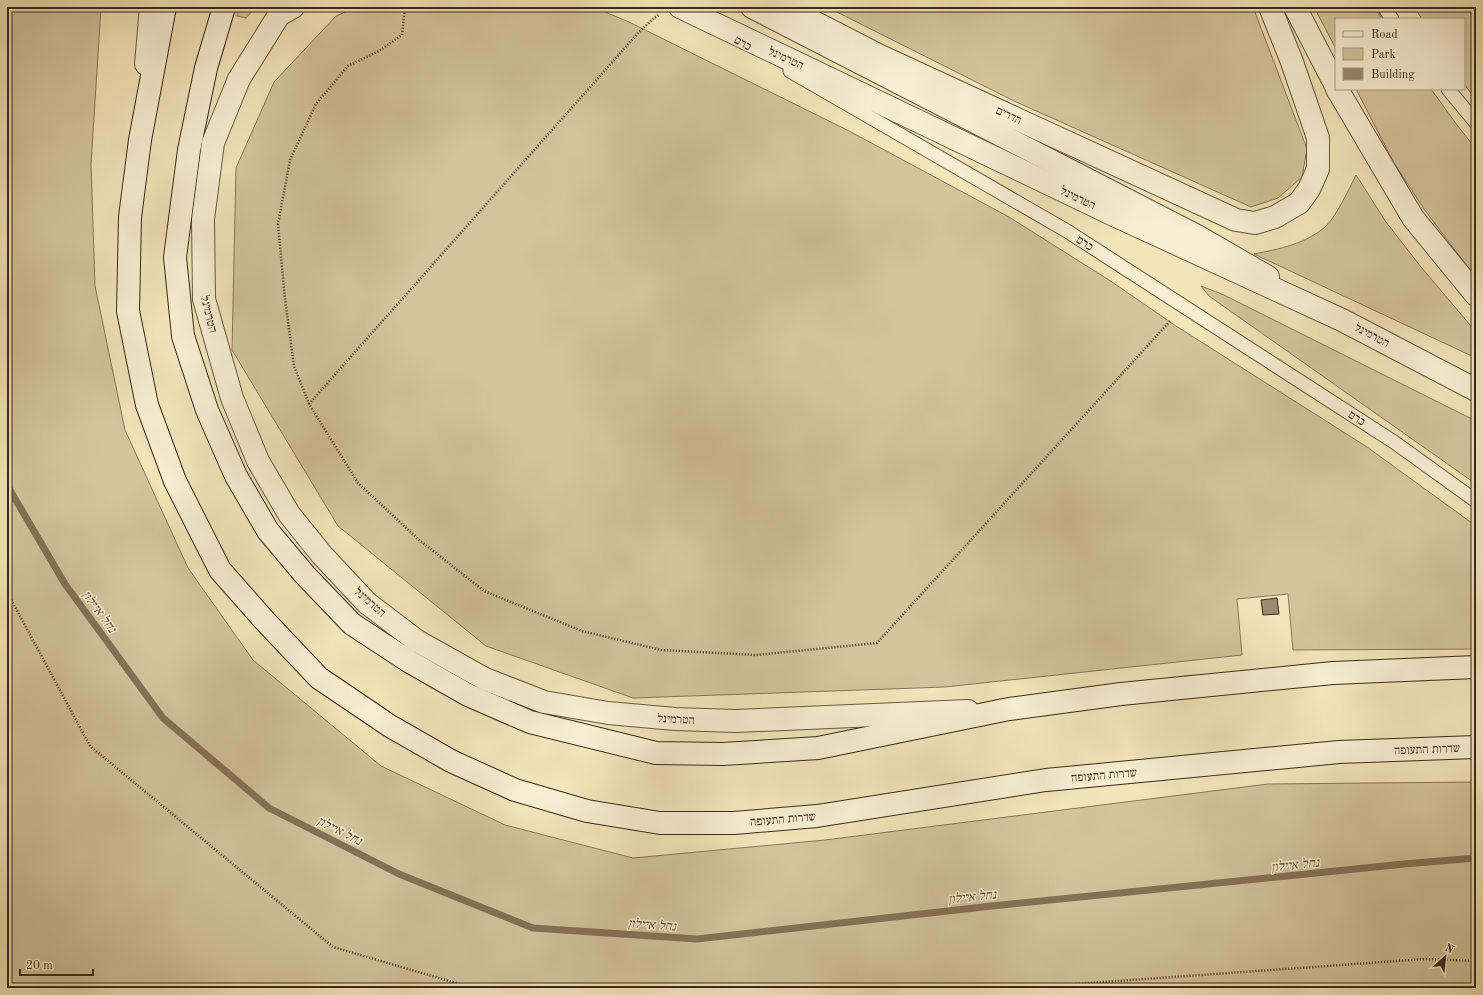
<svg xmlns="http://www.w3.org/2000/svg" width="1483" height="995" viewBox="0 0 1483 995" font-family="'Old Standard TT','Frank Ruhl Libre',serif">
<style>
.green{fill:#d2c59e;stroke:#88765c}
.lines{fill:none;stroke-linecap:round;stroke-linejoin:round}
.stream{stroke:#847359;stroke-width:7}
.building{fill:#9b8a6d;stroke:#3d281b}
.service-casing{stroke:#6a5742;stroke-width:15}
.minor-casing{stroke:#6a5742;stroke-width:24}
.tertiary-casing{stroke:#6a5742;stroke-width:24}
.secondary-casing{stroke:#3d281b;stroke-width:24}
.path{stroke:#3d281b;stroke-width:2.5;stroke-dasharray:1 2;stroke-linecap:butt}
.service{stroke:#f6eed2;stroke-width:13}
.minor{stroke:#f6eed2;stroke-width:22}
.tertiary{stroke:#f6eed2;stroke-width:22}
.secondary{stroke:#f6eed2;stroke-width:22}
.labels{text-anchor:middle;stroke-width:3;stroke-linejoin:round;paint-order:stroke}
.street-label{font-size:12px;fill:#3d281b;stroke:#f6eed2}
.water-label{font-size:13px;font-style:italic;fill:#614e3a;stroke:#f6eed2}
</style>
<rect width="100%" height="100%" fill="#f1e5b9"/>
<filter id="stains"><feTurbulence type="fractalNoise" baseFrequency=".005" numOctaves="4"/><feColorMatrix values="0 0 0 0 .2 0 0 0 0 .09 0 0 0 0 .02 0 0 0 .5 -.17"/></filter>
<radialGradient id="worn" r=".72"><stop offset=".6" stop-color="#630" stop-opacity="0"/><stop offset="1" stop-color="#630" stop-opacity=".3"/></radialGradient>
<g class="green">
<path d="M7 7H101L91 164 95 286 125 430 188 568 253 660 381 766 505 825 633 858 825 840 1268 784 1476 782V988H7Z"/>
<path d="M238 7H256L246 18 237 16Z"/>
<path d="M357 7H593L629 22 849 131 1009 217 1109 280 1176 326 1367 447 1476 526V649L1293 650 1288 594 1237 599 1242 655 945 687 633 698 486 646 338 526 232 350 236 168 274 82 336 16Z"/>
<path d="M827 7H1253L1307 149 1302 177 1278 198 1251 207 1014 101Z"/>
<path d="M1314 7H1374L1382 19H1336V49Z"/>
<path d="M1414 7H1476V100L1464 84V19H1422Z"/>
<path d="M1356 89H1431L1457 125 1476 149V278L1424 209 1394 163Z"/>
<path d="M1356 175 1386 222 1421 267 1476 332V358L1254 254C1279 249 1306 244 1326 226 1337 215 1349 189 1356 175Z"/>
<path d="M1201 286 1224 295 1476 421V484L1209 296Z"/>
</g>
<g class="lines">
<path class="stream" d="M7 485 65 584 163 718 269 808 399 874 533 928 697 939 992 906 1404 864 1476 858"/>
</g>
<path class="building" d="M1277 598 1279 614 1263 615 1261 600Z"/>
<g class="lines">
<g class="service-casing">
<g id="service">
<path d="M1384 7 1392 19"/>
<path d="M790 71 1067 231 1394 442 1476 501"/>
<path d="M1448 89 1476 123"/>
</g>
</g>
<g class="minor-casing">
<g id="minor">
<path d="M752 7 1197 236 1268 277"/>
<path d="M785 7 878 55 1236 220 1255 223 1275 217 1299 203 1309 189 1318 169V138L1292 62 1270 7"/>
<path d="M1295 7 1336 86"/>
<path d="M146 64 151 7"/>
<path d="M1337 89 1413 218 1476 295"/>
</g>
</g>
<g class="tertiary-casing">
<g id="tertiary">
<path d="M293 7 279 15 239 79 213 143 203 219 204 299 232 398 258 461 289 514 322 555 367 603 417 641 485 679 544 702 608 713 675 719 736 721 968 711"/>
<path d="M680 7 1116 216 1342 320 1476 390"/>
</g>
</g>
<g class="secondary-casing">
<g id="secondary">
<path d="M165 7 140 140 130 217 128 311 147 405 175 481 220 570 265 621 319 678 390 726 451 761 515 790 587 811 660 823H734L817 816 1046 780 1339 752 1476 747"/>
<path d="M224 7 206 68 189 150 175 257 183 336 207 410 236 476 268 531 305 575 352 624 410 662 468 695 530 722 656 753 723 754 818 748 1009 709 1121 694 1333 673 1476 667"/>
</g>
</g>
<g class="path">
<path d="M405 7 402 35 379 51 348 66 316 104 290 160 278 224 285 299 294 366 309 404 358 483 418 539 484 591 582 631 661 650 756 655 877 643 1171 320"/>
<path d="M309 404 639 32 654 18 659 15"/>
<path d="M7 592 90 746 333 947 473 988"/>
<path d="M1019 988 1425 959 1476 961"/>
</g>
<use href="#service" class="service"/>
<use href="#minor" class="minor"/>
<use href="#tertiary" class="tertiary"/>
<use href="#secondary" class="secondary"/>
</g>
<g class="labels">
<g class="street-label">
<text transform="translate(743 43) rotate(30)" y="4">כרם</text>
<text transform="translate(786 58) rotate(25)" y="4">הטרמינל</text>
<text transform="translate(1009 115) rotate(25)" y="4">הדרים</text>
<text transform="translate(1078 198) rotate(26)" y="4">הטרמינל</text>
<text transform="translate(1085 243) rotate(33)" y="4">כרם</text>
<text transform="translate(209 314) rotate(76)" y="4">הטרמינל</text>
<text transform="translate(1372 335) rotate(28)" y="4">הטרמינל</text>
<text transform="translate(1357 418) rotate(33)" y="4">כרם</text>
<text transform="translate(370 602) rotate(42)" y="4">הטרמינל</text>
<text transform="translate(676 719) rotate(3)" y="4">הטרמינל</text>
<text transform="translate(1427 749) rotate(-2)" y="4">שדרות התעופה</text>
<text transform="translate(1104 775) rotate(-5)" y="4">שדרות התעופה</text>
<text transform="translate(783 819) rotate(-5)" y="4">שדרות התעופה</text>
</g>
<g class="water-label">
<text transform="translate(100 611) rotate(54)" y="5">נחל איילון</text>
<text transform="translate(340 830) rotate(27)" y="5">נחל איילון</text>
<text transform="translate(1295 864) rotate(-6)" y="5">נחל איילון</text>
<text transform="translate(972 896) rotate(-6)" y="5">נחל איילון</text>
<text transform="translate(652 924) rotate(4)" y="5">נחל איילון</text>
</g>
</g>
<rect width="1483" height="995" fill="none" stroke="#f1e5b9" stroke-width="24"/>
<rect x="8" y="8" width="1467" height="979" fill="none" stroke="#3d281b" stroke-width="2"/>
<rect x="12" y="12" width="1459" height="971" fill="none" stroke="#3d281b"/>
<rect x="1335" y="18" width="130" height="72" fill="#f6eed2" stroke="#ac9f89"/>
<rect x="1343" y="31" width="20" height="6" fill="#f6eed2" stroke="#ac9f89"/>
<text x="1371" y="38" font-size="12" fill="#3d281b">Road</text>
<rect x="1343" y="48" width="20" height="12" fill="#d2c59e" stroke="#ac9f89"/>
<text x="1371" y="58" font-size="12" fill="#3d281b">Park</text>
<rect x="1343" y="68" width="20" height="12" fill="#9b8a6d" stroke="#ac9f89"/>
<text x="1371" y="78" font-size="12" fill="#3d281b">Building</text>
<g transform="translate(1445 957) rotate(27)" stroke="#f6eed2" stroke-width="3" paint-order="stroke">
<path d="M0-3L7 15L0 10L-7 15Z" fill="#3d281b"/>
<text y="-6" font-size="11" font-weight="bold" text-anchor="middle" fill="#3d281b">N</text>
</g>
<path d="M20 969v6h73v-6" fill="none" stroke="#3d281b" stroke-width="2"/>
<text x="26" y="969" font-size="12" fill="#3d281b" stroke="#f6eed2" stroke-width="3" paint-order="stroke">20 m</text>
<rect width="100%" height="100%" filter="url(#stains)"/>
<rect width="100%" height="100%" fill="url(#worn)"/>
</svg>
